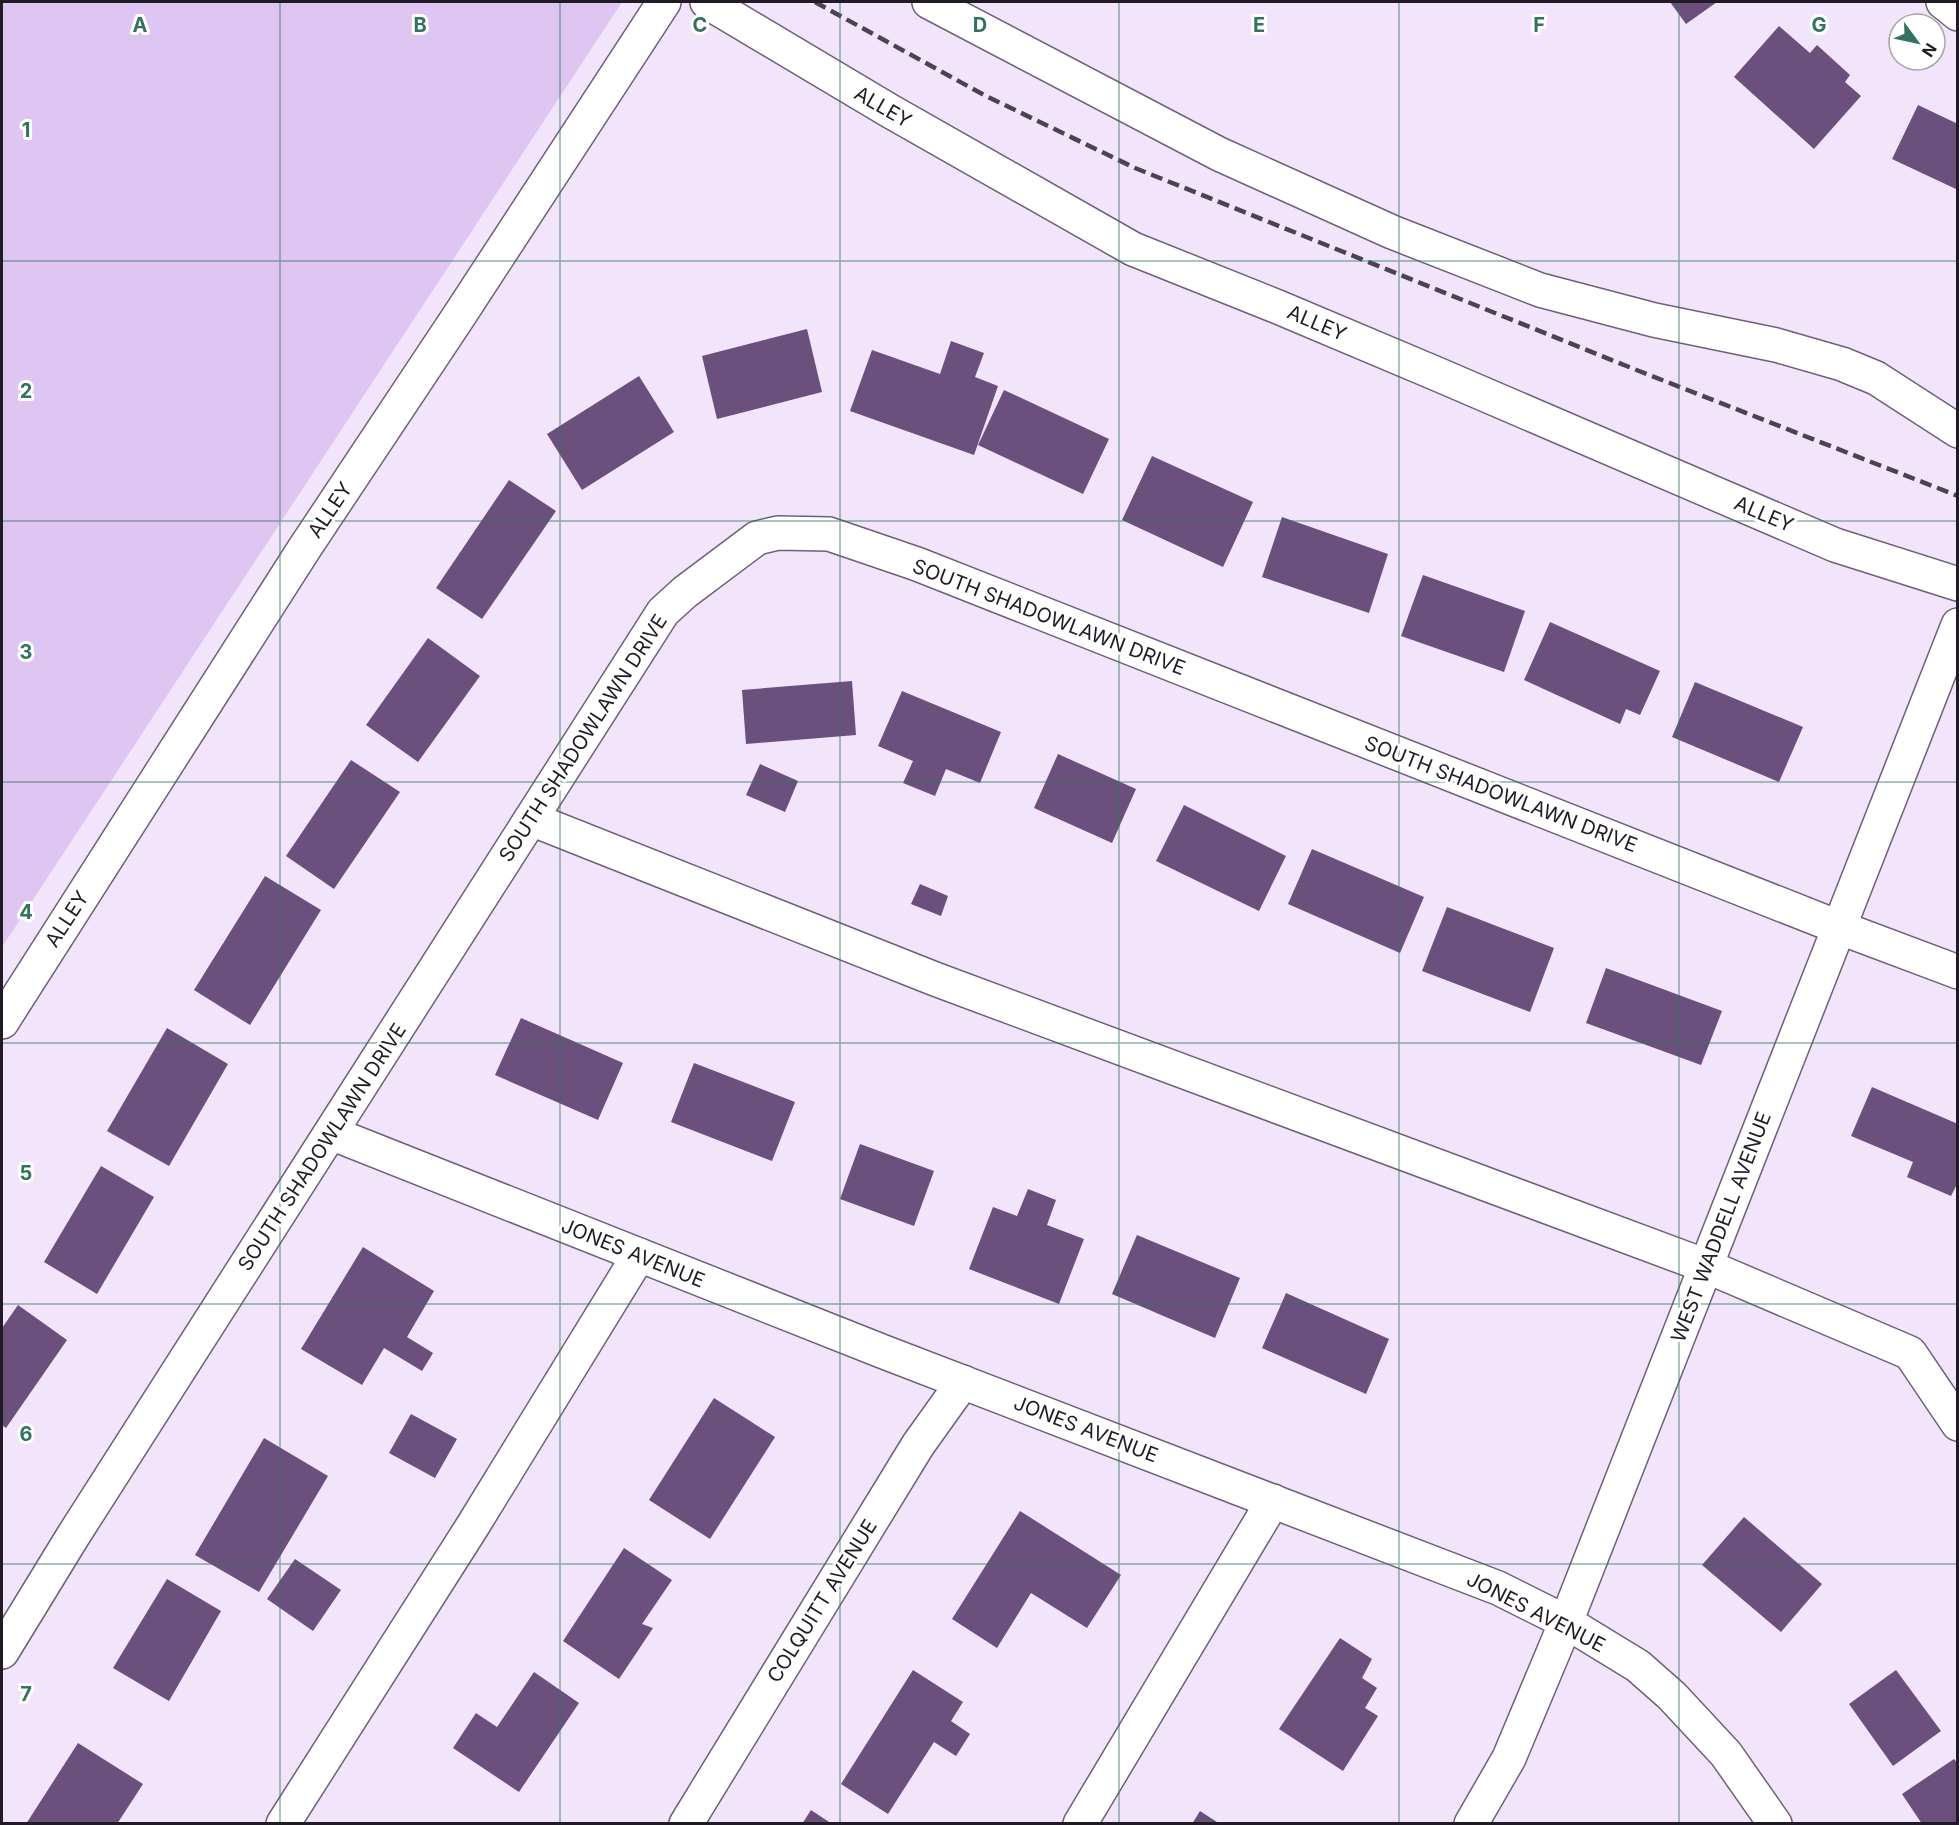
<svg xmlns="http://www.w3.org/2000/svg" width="1959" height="1825" viewBox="0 0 1959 1825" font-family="Inter,sans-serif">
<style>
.green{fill:#dfc5f1}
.building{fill:#6b4f7d}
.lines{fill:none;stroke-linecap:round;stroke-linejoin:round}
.minor-casing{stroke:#6e6078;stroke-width:36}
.minor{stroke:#fff;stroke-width:33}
.rail{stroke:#4b4450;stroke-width:4.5;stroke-dasharray:12 6;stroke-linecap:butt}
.grid{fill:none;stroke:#327260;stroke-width:1.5;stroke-opacity:0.55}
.labels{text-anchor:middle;stroke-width:6;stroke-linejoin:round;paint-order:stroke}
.street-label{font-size:20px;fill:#211b25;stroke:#fff}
.grid-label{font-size:20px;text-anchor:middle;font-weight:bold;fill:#327260;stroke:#fff;stroke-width:6;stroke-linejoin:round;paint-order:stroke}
</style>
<rect width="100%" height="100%" fill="#f2e5fb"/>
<path class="green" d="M2 2H622L2 947Z"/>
<g class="building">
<path d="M1670 2H1717L1686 24Z"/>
<path d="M1779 26 1810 53 1817 45 1850 75 1845 82 1861 96 1814 149 1734 77Z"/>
<path d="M1918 105 1958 124V190L1892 159Z"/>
<path d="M807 329 822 392 717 419 702 356Z"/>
<path d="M951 341 984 353 975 377 998 386 974 455 850 411 872 350 940 374Z"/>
<path d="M639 376 674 432 582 490 547 434Z"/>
<path d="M1004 390 1109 439 1083 494 978 445Z"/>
<path d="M1152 456 1253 502 1223 567 1122 520Z"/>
<path d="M509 480 556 511 482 619 436 588Z"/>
<path d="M1282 517 1388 554 1369 613 1262 577Z"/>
<path d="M1423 575 1525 611 1504 672 1401 636Z"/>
<path d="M1550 622 1660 671 1640 715 1626 709 1620 724 1524 680Z"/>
<path d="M428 638 480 676 418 762 366 725Z"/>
<path d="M852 681 856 735 746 744 742 690Z"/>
<path d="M1695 682 1803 727 1779 782 1672 737Z"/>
<path d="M902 691 1001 732 980 783 946 769 935 796 903 783 913 761 878 746Z"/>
<path d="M1058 754 1136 789 1112 843 1034 808Z"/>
<path d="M351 760 400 792 334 889 286 856Z"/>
<path d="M760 764 798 781 785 812 746 795Z"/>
<path d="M1184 805 1286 856 1259 911 1156 861Z"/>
<path d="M1312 849 1424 897 1400 953 1288 904Z"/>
<path d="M265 876 321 910 250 1025 194 990Z"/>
<path d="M920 884 948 896 941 916 911 904Z"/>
<path d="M1447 907 1554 948 1530 1012 1422 971Z"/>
<path d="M1606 968 1722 1011 1701 1065 1586 1023Z"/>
<path d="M521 1018 623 1063 598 1120 495 1075Z"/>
<path d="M167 1028 228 1064 169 1166 107 1131Z"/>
<path d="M694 1063 795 1102 772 1161 671 1122Z"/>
<path d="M1872 1087 1958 1124V1182L1951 1196 1907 1177 1913 1162 1851 1136Z"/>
<path d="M860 1144 934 1171 914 1226 840 1199Z"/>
<path d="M101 1166 154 1197 97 1294 44 1262Z"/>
<path d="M1028 1189 1056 1200 1047 1225 1084 1239 1059 1304 969 1269 993 1207 1017 1216Z"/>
<path d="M1137 1235 1240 1278 1215 1338 1112 1294Z"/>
<path d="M363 1247 434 1291 407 1337 433 1353 422 1371 384 1348 362 1385 301 1349Z"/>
<path d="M1286 1293 1389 1339 1366 1394 1262 1348Z"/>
<path d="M18 1305 67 1340 6 1428 2 1425V1328Z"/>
<path d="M714 1398 775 1437 710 1539 649 1500Z"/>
<path d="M411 1414 457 1439 435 1478 389 1453Z"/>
<path d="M264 1438 328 1476 259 1592 195 1555Z"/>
<path d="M1020 1511 1121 1575 1087 1628 1031 1593 997 1648 952 1619Z"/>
<path d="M1744 1517 1822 1584 1781 1632 1702 1565Z"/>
<path d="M624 1548 672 1580 642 1624 653 1628 619 1679 563 1641Z"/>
<path d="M295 1559 341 1590 313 1631 267 1599Z"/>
<path d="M167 1579 221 1611 169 1701 113 1668Z"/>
<path d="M1340 1638 1372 1659 1362 1678 1377 1688 1365 1708 1378 1716 1343 1771 1279 1729Z"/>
<path d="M913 1670 963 1702 951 1721 970 1734 956 1756 934 1742 888 1814 841 1784Z"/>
<path d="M1896 1670 1941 1731 1893 1766 1849 1704Z"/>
<path d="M534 1672 579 1703 519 1792 453 1748 476 1713 497 1727Z"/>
<path d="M78 1743 143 1784 117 1824H26Z"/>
<path d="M1954 1759 1958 1764V1824H1922L1902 1794Z"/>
<path d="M811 1810 832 1824H802Z"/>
<path d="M1200 1811 1220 1824H1192Z"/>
</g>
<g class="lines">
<g class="minor-casing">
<g id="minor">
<path d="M707 2 890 111 1133 249 1278 307 1437 374 1835 545 1958 584"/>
<path d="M929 2 1219 154 1392 232 1540 290 1654 320 1776 345 1842 364 1876 378 1958 431"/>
<path d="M1943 2 1958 14"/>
<path d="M531 819 935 979 1706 1266 1910 1353 1958 1424"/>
<path d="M2 1022 304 549 459 316 664 2"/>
<path d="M331 1133 884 1352 1498 1588 1566 1622 1638 1666 1672 1696 1726 1754 1775 1824"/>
<path d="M2 1652 73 1536 663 612 685 592 757 538 778 533 829 534 917 564 1838 927 1958 972"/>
<path d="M283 1824 472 1527 639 1255"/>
<path d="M686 1824 918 1445 963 1382"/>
<path d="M1080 1824 1273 1501"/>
<path d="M1471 1824 1509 1758 1566 1622 1958 625"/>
</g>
</g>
<use href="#minor" class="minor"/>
<path class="rail" d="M815 2 984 95 1135 168 1639 371 1958 496"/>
</g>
<path class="grid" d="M280 2V1824M560 2V1824M840 2V1824M1119 2V1824M1399 2V1824M1679 2V1824M2 261H1958M2 521H1958M2 782H1958M2 1043H1958M2 1304H1958M2 1564H1958"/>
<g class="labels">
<g class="street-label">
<text transform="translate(883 107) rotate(30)" y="7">ALLEY</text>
<text transform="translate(1317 323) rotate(23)" y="7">ALLEY</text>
<text transform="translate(330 510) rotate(-56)" y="7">ALLEY</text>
<text transform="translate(1764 514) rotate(23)" y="7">ALLEY</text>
<text transform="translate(1049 617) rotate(21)" y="7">SOUTH SHADOWLAWN DRIVE</text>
<text transform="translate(583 738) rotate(-57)" y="7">SOUTH SHADOWLAWN DRIVE</text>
<text transform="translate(1501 794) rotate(21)" y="7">SOUTH SHADOWLAWN DRIVE</text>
<text transform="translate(67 919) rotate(-57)" y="7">ALLEY</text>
<text transform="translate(322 1147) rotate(-57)" y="7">SOUTH SHADOWLAWN DRIVE</text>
<text transform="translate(1721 1227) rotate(-69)" y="7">WEST WADDELL AVENUE</text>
<text transform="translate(633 1253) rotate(22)" y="7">JONES AVENUE</text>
<text transform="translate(1086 1429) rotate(21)" y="7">JONES AVENUE</text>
<text transform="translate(822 1601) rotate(-58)" y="7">COLQUITT AVENUE</text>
<text transform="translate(1536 1612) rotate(27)" y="7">JONES AVENUE</text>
</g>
</g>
<g class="grid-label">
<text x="140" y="32">A</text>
<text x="420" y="32">B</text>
<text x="700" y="32">C</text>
<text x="980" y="32">D</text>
<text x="1259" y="32">E</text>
<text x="1539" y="32">F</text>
<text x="1819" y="32">G</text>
<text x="26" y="137">1</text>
<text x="26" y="398">2</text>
<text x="26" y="659">3</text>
<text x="26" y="919">4</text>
<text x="26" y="1180">5</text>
<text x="26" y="1441">6</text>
<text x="26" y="1701">7</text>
</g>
<rect width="1959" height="1825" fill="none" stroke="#211b25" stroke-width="6"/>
<g transform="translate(1917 42) rotate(123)"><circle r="28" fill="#ffffff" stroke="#a6a4a8" stroke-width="1.5"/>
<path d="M0-4.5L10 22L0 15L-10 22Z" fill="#327260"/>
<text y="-9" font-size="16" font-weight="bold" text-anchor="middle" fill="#211b25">N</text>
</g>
</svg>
